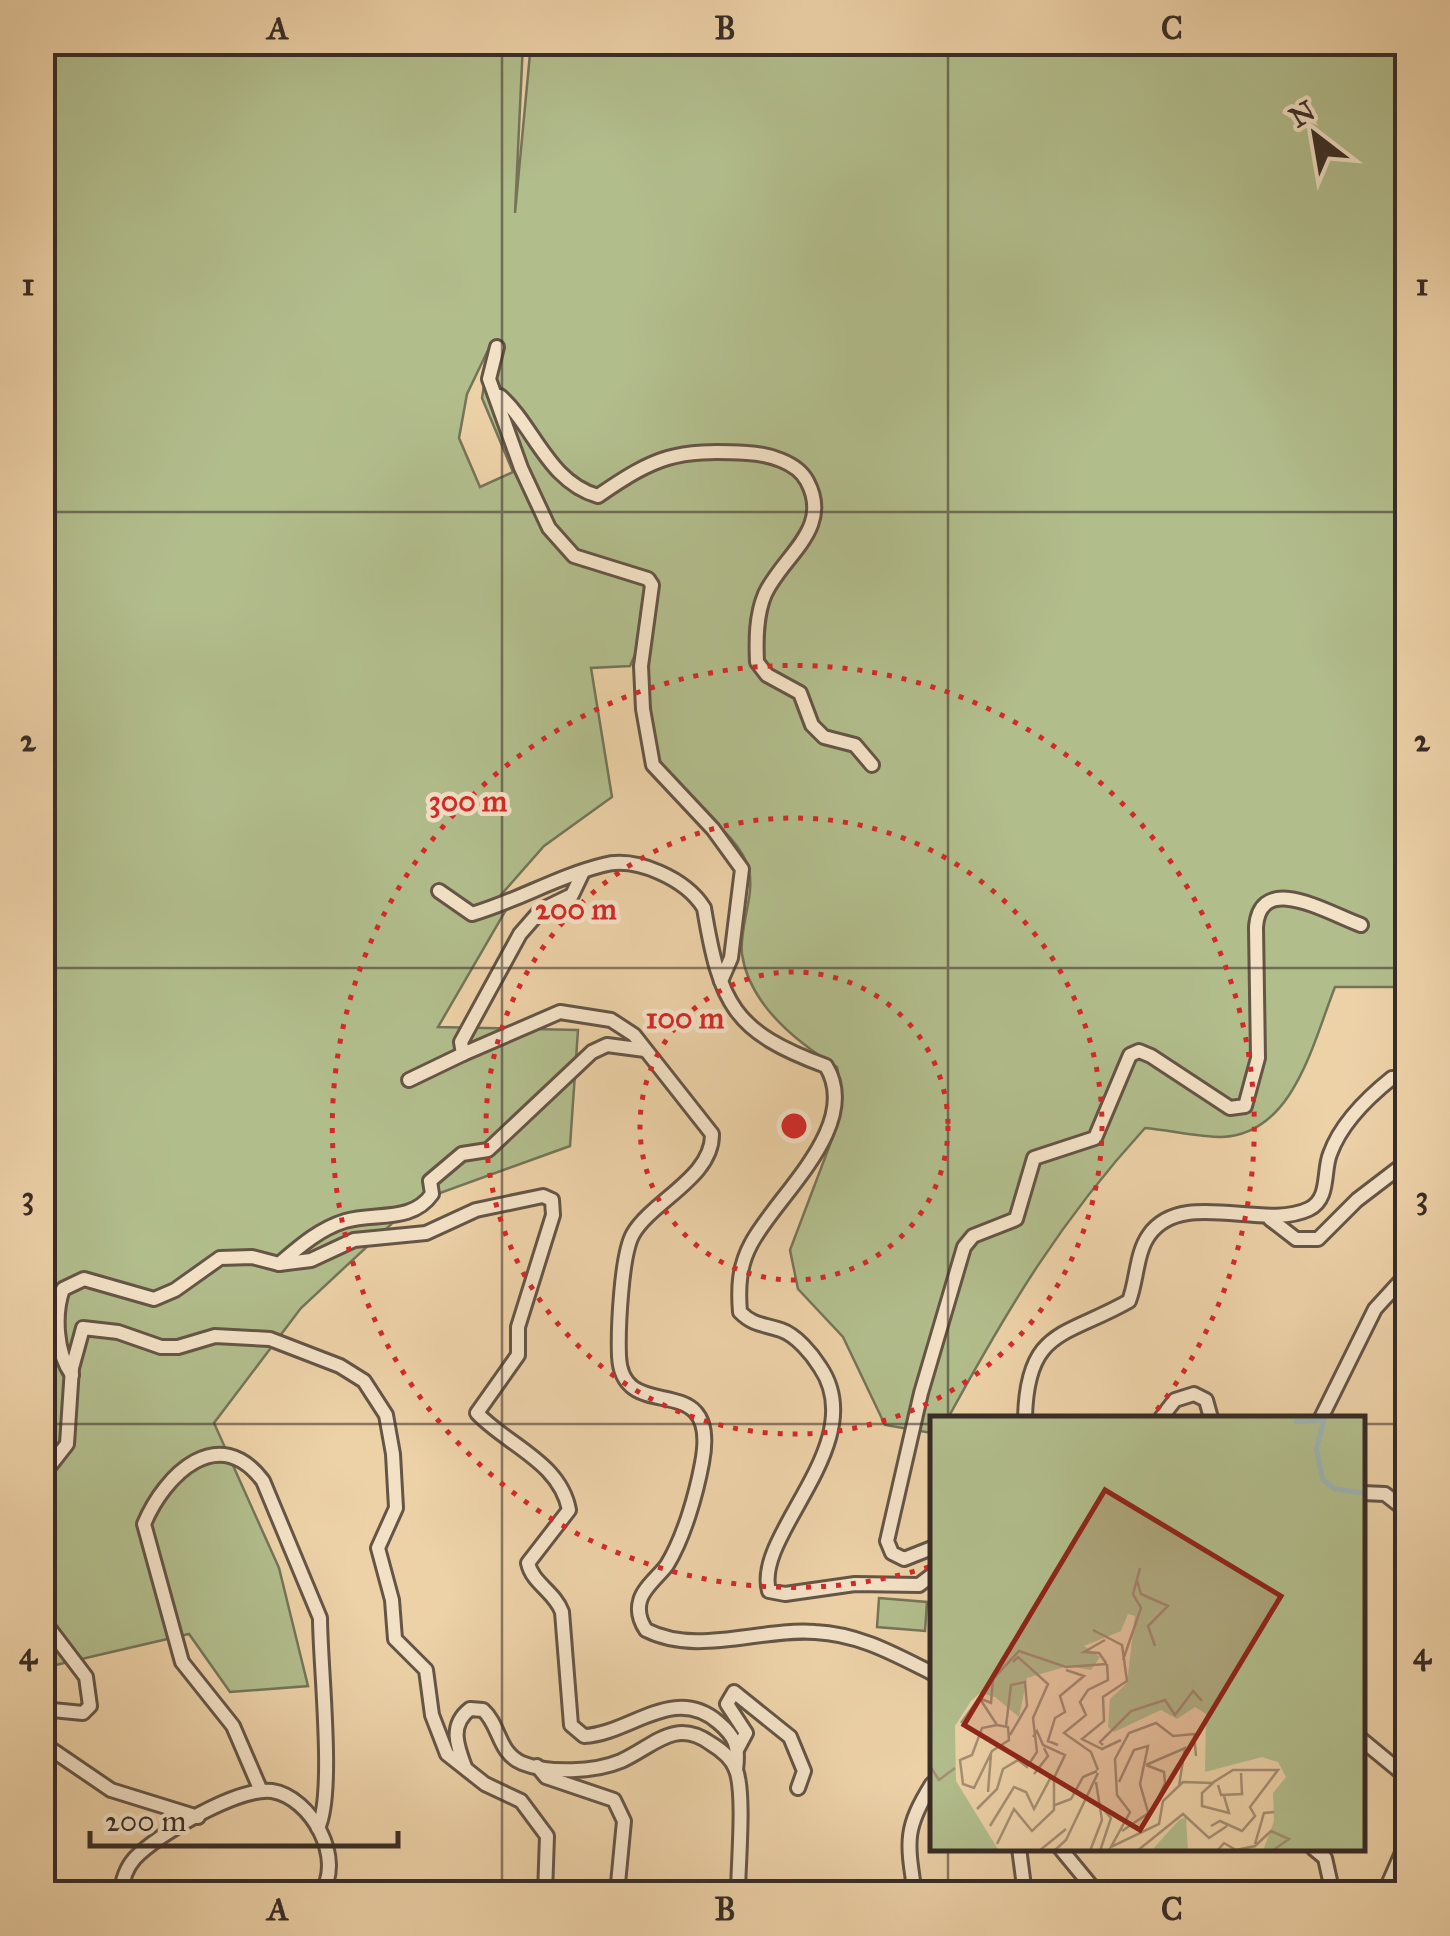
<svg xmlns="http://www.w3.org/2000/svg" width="1450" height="1936" viewBox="0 0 1450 1936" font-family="'IM FELL Great Primer',serif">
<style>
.green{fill:#b2bd8c;stroke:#757459;stroke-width:2.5;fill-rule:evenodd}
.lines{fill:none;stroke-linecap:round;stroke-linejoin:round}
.minor-casing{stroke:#655546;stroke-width:18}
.minor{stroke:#f3e1c6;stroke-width:12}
.grid{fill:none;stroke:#382c26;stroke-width:2.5;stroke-opacity:0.55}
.ring{fill:none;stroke:#d62828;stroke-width:5;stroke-dasharray:5 10}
.inset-river{fill:none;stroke:#9eb4b3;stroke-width:5}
.inset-road{fill:none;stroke:#a58f73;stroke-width:2.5}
.view{fill:#8f2418;fill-opacity:0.15;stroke:#8f2418;stroke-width:5}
.inset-edge{fill:none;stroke:#382c26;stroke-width:5}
.centre{fill:#d62828;stroke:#f3e1c6;stroke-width:5}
.ring-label{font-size:30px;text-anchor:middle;font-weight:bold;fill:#d62828;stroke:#f3e1c6;stroke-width:9;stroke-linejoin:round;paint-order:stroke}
.neatline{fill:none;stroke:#382c26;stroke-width:4}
.grid-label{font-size:32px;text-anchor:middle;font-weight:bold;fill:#382c26}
</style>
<rect width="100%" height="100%" fill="#edd1a7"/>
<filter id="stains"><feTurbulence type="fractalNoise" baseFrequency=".002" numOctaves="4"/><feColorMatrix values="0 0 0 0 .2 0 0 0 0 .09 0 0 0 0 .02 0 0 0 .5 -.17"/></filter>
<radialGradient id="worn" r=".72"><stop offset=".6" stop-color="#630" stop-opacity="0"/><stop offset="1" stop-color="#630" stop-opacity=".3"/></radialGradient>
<g class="green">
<path d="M43 43H523L515 213 531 43H1407V987H1335C1313 1042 1294 1134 1222 1137 1197 1137 1169 1130 1145 1128 1060 1221 1008 1308 948 1418H932V1433L885 1425 843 1337 798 1289 790 1250 834 1134 841 1088 837 1067C798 1043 749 1004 742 954 739 927 755 896 749 870 739 829 672 795 657 759 642 724 656 682 638 648L630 666 591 668 612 797 544 846 500 896 506 910 438 1027 578 1030 570 1146 415 1202 301 1308 214 1423 279 1568 308 1686 230 1692 189 1634 43 1668ZM490 346 482 398 513 472 480 487 459 438 467 394Z"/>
<path d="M879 1598 927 1602 925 1631 877 1627Z"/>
</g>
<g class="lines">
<g class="minor-casing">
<g id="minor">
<path d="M497 347 489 379 521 468 549 528 574 556 648 579 652 585 641 666 643 709 653 765 713 829 742 869 731 958 721 981"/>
<path d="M500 396C534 426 548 482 598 496 656 456 676 449 747 453 768 454 797 462 807 481 833 529 783 555 765 594 756 615 756 640 757 662L767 675 800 693 812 725 824 737 855 745 872 765"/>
<path d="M582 874 572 895 541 910 520 934 461 1042 463 1054 560 1012 611 1020 634 1035 712 1134C713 1177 652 1201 633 1234 621 1255 618 1331 619 1356 622 1429 721 1363 702 1463 696 1495 684 1537 667 1565 659 1576 643 1588 640 1601 637 1612 640 1621 646 1630 697 1656 760 1628 815 1632 859 1634 894 1654 932 1673"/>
<path d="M439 891 472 914C517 901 558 876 603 865 636 856 686 879 704 908 720 1004 733 1032 826 1066 863 1126 775 1197 751 1244 739 1266 738 1288 740 1312 754 1326 764 1324 781 1330 796 1335 812 1354 820 1367 872 1443 753 1535 769 1591L785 1594 855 1584 919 1585 932 1575"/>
<path d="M409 1080 463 1054"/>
<path d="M1270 1219 1296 1239H1318L1357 1200 1408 1161"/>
<path d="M279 1264 311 1260 354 1240 426 1233 476 1210 543 1196 552 1200 553 1215 518 1327V1355L477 1413C507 1445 560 1462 569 1510L528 1563C532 1583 555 1592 562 1612L571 1725 584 1736C630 1734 673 1684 718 1722 736 1737 739 1747 736 1770"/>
<path d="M72 1375C56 1353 54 1314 63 1289L84 1279 154 1299 175 1290 220 1258 252 1257 279 1264C299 1247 319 1229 345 1221 375 1212 412 1223 432 1194L430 1181 462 1154 488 1150 592 1052 607 1045 645 1050"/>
<path d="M1025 1418C1027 1328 1066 1337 1129 1301 1137 1281 1136 1253 1149 1235 1182 1188 1264 1231 1309 1209 1330 1199 1323 1171 1330 1154 1341 1123 1367 1098 1392 1078"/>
<path d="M1161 1418 1175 1400 1194 1394 1206 1400 1211 1418"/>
<path d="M1321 1418 1375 1309 1408 1273"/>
<path d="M42 1476 67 1444 72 1368 83 1328 118 1332 161 1347H178L215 1336 270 1339 340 1366 364 1381 386 1415 393 1454 396 1508 378 1548 392 1600 395 1639 426 1670 432 1715 447 1754 485 1784 521 1801 547 1836 545 1894"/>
<path d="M1362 1493 1385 1494 1408 1512"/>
<path d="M932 1548 904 1559 892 1553 887 1541 921 1393 964 1247 973 1236 1016 1219 1034 1158 1095 1138 1130 1055 1139 1051 1151 1056 1230 1108 1245 1106 1258 1058 1256 927C1260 871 1328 913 1361 925"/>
<path d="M42 1619 86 1677 90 1706 83 1713 42 1709"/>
<path d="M1362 1740 1408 1778"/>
<path d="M42 1743 111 1790 198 1817"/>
<path d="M738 1748 746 1733 727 1704 734 1692 790 1737 804 1771 798 1788"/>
<path d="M537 1766 546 1777 614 1800 624 1821 617 1894"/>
<path d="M465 1767C457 1746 449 1725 470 1709L483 1710C500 1725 498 1753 522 1763 549 1774 595 1772 621 1761 654 1746 675 1718 710 1743 720 1749 732 1758 736 1770 745 1794 738 1865 738 1894"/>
<path d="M261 1791 233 1726 182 1662 144 1524C165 1474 219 1422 263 1481L320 1618C320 1665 335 1794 318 1828"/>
<path d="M1019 1848 1025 1894"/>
<path d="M1060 1848 1098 1894"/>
<path d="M1313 1848 1325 1858 1333 1894"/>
<path d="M121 1894C122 1880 126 1868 135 1858 158 1834 238 1787 272 1791 311 1797 346 1860 320 1894"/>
<path d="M915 1894C907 1841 904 1829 932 1784"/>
<path d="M1384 1894 1408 1839"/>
</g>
</g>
<use href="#minor" class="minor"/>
</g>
<path class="grid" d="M502 42V1894M948 42V1418M42 512H1408M42 968H1408M42 1424H932M1362 1424H1408M948 1848V1894"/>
<g class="ring">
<circle cx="794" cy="1126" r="154"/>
<circle cx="794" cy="1126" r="308"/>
<path d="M929 1567A461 461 0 1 1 1152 1416"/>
</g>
<g transform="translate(930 1416)">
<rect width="435" height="435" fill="#edd1a7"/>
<path d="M435 0V435H333L344 405 343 377 356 361 348 346 332 341 275 356 276 298 265 291 247 303 231 294 184 316 178 311 180 283 197 267 205 200 198 198 191 215 154 230 170 241 161 254 138 250 97 262 89 301 65 281 50 277 41 285 25 310 26 365 69 435H0V1ZM256 401 258 435H221L249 404Z" fill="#b2bd8c"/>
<path class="inset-river" d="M364 6 394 4 386 33 393 64 405 73 435 77"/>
<path class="inset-road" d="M207 164 211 178 238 190 218 210 225 230M163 214 192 229 197 265 173 281 174 305 152 323 172 333 191 324M175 224 154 236 169 237 176 247M193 244 211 192 203 178 210 152M49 282 61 287 63 263 89 235 136 251 177 248M50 283 67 309M31 307 49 282M67 309 78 311 79 324 62 335 44 372 33 368 30 344 42 339 52 312ZM76 310 81 269 95 266 97 290 80 319M128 329 118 325 125 302 135 296 130 280 154 260 136 254M173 329 170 326 201 295 235 284 245 299 263 275 272 285M266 340 264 318 243 320 226 307 199 317 185 343 187 379 200 396 181 431 229 408 233 385 253 366 282 367 303 354H348L320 391 325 400 312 415 290 405 281 410M216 349 255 332 249 370M0 350 9 364 25 352M168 354 161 336 134 317 156 299 150 286 158 274 178 264 177 248M104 358 118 340 114 332M189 366 204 334 218 330 210 368 218 396M284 366 272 377V390L299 397 294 380M288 369 291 379 312 378 311 357M58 376 61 338M125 389 141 383 153 361 167 355M47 393 67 373 73 353 88 344 97 351 107 336 103 302 118 268 88 241 83 246M60 410 84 371 96 376 104 393 122 359M192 415 223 394 235 367 234 356 216 349M67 428 84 393 102 415 124 394V362L135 339 113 329 107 315 103 321M325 428 334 397 344 396M109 435 136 413M124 435 136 424 168 357M160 435 172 404 166 366M170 435 181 402 173 393M207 435 253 398 279 422 297 410M287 435 294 427 306 434 325 430 341 415 359 423 342 435"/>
<path class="view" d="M175 74 351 180 210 414 34 309Z"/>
<rect width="435" height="435" class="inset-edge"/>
</g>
<circle cx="794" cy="1126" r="15" class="centre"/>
<g class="ring-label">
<text x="468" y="811">300 m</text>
<text x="576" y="919">200 m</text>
<text x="685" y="1028">100 m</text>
</g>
<rect width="1450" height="1936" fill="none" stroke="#edd1a7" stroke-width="110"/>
<g transform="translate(1315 135) rotate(329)" stroke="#f3e1c6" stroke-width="8" paint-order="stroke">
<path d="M0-8L18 38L0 25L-18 38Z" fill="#382c26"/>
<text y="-15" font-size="28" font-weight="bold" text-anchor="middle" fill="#382c26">N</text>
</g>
<path d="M90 1831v15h308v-15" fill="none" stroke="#382c26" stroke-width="5"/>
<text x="105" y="1831" font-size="30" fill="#382c26" stroke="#f3e1c6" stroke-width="8" paint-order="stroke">200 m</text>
<rect x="55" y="55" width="1340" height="1826" class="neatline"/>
<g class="grid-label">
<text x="278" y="39">A</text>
<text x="725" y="39">B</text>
<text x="1172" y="39">C</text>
<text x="28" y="295">1</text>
<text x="1422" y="295">1</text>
<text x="28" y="751">2</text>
<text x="1422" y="751">2</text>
<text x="28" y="1208">3</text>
<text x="1422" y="1208">3</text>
<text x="28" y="1664">4</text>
<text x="1422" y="1664">4</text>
<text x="278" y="1920">A</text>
<text x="725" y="1920">B</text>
<text x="1172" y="1920">C</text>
</g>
<rect width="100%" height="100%" filter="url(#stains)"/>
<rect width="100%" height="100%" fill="url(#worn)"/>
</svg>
